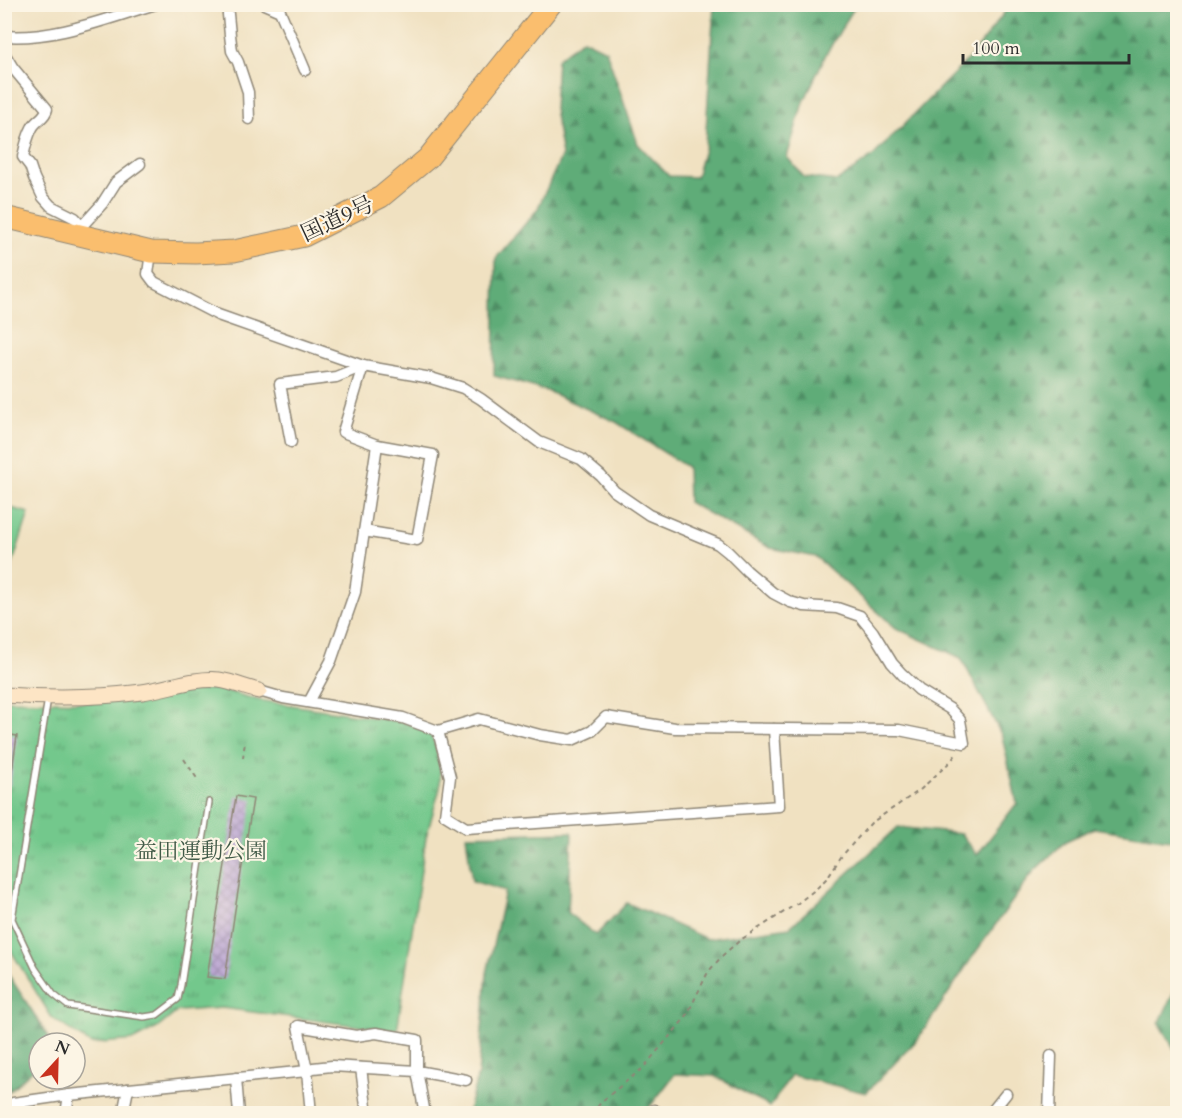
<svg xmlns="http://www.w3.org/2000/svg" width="1182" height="1118" viewBox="0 0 1182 1118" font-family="Cardo,'Noto Serif JP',serif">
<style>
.forest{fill:url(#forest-firs);stroke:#446c52;stroke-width:1.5}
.park{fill:url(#park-tufts);stroke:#4f7a5c;stroke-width:1.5}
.building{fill:url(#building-cross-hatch)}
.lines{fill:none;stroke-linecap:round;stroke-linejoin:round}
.lane-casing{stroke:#8e8676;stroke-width:8}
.street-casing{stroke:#8e8676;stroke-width:13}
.secondary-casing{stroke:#8e8676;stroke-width:17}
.highway-casing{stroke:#8e8676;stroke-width:23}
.path{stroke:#8e8676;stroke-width:2;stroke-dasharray:4.5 4.5;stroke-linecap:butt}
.lane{stroke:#fff;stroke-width:5}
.street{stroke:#fff;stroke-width:10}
.secondary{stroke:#fde5c5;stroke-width:15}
.highway{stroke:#fabe6e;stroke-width:21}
.labels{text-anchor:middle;stroke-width:4.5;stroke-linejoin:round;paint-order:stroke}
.street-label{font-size:22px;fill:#2b2b2b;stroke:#fcf5e5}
.park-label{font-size:22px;fill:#415a48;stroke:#fcf5e5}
</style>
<defs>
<pattern id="forest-firs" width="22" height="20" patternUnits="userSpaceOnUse" patternTransform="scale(1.5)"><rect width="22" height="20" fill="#5eac78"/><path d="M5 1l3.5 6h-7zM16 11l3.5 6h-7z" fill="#4e8c63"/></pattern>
<pattern id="park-tufts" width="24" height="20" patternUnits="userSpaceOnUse" patternTransform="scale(1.5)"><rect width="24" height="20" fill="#73c88c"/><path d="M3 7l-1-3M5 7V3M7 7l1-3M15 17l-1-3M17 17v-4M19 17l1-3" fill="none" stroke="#5fa373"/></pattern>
<pattern id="building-cross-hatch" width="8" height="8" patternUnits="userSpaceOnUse" patternTransform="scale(1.5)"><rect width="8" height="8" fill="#b9a4d2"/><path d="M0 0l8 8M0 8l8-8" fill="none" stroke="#9786ab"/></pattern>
</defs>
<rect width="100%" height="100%" fill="#fcf5e5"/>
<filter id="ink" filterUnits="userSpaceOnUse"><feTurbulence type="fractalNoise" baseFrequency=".0167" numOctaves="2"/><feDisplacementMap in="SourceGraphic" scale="12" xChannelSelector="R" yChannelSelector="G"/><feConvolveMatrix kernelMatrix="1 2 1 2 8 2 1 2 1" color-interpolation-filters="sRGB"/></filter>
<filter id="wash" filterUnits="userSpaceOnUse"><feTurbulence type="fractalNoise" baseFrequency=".008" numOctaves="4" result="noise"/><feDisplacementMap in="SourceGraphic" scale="24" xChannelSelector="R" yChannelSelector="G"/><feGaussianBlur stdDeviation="1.35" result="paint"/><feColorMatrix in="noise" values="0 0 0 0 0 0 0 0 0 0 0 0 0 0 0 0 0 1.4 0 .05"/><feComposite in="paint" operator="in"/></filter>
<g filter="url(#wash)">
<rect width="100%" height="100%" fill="#f0e1c1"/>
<g class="forest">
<path d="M714 5H856L826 54 802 106 787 157 804 177 837 181 873 156 973 54 1010 5H1177V841L1094 828 1066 841 1034 871 973 956 918 1039 866 1093 791 1075 770 1107 715 1076 675 1074 645 1113 467 1114 478 1075 487 973 505 891 472 881 466 835 572 832 568 913 596 935 627 903 707 939 790 927 898 827 961 834 977 855 1017 803 1002 736 961 658 896 628 816 557 770 548 688 502 687 467 616 422 547 391 494 376 496 258 537 210 562 155 554 109 557 59 583 39 606 50 638 144 669 176 696 177 705 146Z"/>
<path d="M4 968 53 1043H39V1064L5 1095Z"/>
<path d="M1177 985V1053L1159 1024Z"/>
</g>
<g class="park">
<path d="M4 506 29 513 10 571H5Z"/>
<path d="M216 688 258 700 403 722 429 732 435 744 440 767V788L426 837 397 1031 222 1008 178 1011 157 1028 134 1040 91 1044 52 1018 5 941V700L91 702Z"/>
</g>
<g id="blocks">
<g class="building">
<path d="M4 734 17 736 10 785H4Z"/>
<path d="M236 796 253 799 235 910 225 979 207 977Z"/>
</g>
</g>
</g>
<g filter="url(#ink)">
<use href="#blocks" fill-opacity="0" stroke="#8e8676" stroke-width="1.5"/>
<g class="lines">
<g class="lane-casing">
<path id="lane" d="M48 698 12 919 35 968 53 994 68 1006 144 1017 157 1015 178 999 181 985 209 802"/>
</g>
<g class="street-casing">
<g id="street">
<path d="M227 4 230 35 232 51 238 62 248 92 249 119"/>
<path d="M264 4 280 11 305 70"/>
<path d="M4 36C56 40 107 18 156 4"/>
<path d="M4 53 13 68 47 109C45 118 36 120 32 128 27 137 25 147 23 157L30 166 34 178 43 197 51 206 75 218 82 226V235"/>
<path d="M82 226 102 204 116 182 140 164"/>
<path d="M151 252 148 274 154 282 218 315 363 366 431 378 463 388 481 399 539 442 581 459 601 476 614 491 649 515 718 544 728 552 747 571 773 593 790 602 804 606 837 608 860 616 873 632 892 663 902 674 919 690 950 709 960 720 964 743 899 730 675 728 606 717 592 731 572 740 540 735 479 719 438 731 403 718 283 698 259 691"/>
<path d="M291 442 280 384 336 377 363 366"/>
<path d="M364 531 417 540 433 455 377 445"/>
<path d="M309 702 331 661 355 592 377 445 343 432 363 366"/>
<path d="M438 731 450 777 445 815 466 828 779 806 774 729"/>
<path d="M361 1068 367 1114"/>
<path d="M236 1078 239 1114"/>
<path d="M11 1114 13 1103 69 1095 307 1071 313 1068 332 1066 417 1071 425 1114"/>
<path d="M66 1114 69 1095"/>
<path d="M123 1114 128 1089"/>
<path d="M311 1114 307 1071 298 1026 356 1036 376 1033 417 1040V1071L466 1080"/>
<path d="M646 1114 654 1110 662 1114"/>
<path d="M990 1114 1006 1094"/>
<path d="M1049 1114 1051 1056"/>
</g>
</g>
<g class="secondary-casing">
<path id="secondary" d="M4 695C50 698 97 698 142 692 166 689 196 677 219 680 233 682 246 688 259 691"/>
</g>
<g class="highway-casing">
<path id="highway" d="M4 217 151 252 196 253 234 251 304 236 381 197 428 158 551 4"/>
</g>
<g class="path">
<path d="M243 758 245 741"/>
<path d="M184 759 198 780"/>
<path d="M592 1114 602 1101 643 1068 686 1017 708 972 723 955 739 941 798 903 816 889 827 878 841 857 871 823 920 790 951 761 957 753"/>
</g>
<use href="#lane" class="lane"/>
<use href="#street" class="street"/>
<use href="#secondary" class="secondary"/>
<use href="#highway" class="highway"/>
</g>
</g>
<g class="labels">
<g class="street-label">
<text transform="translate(337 218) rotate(-25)" y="8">国道9号</text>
</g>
<g class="park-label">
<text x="201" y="858">益田運動公園</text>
</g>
</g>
<rect width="1182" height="1118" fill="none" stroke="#fcf5e5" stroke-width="24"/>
<g transform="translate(57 1061) rotate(22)"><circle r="28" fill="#fcf5e5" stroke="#a8a49b" stroke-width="1.5"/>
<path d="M0-4.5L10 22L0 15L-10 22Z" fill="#c8321e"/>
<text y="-9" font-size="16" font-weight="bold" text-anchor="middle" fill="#2b2b2b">N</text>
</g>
<path d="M963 54v9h166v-9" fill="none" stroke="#2b2b2b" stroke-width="3"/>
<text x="972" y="54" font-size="18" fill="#2b2b2b" stroke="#fcf5e5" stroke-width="4.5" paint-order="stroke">100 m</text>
</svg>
